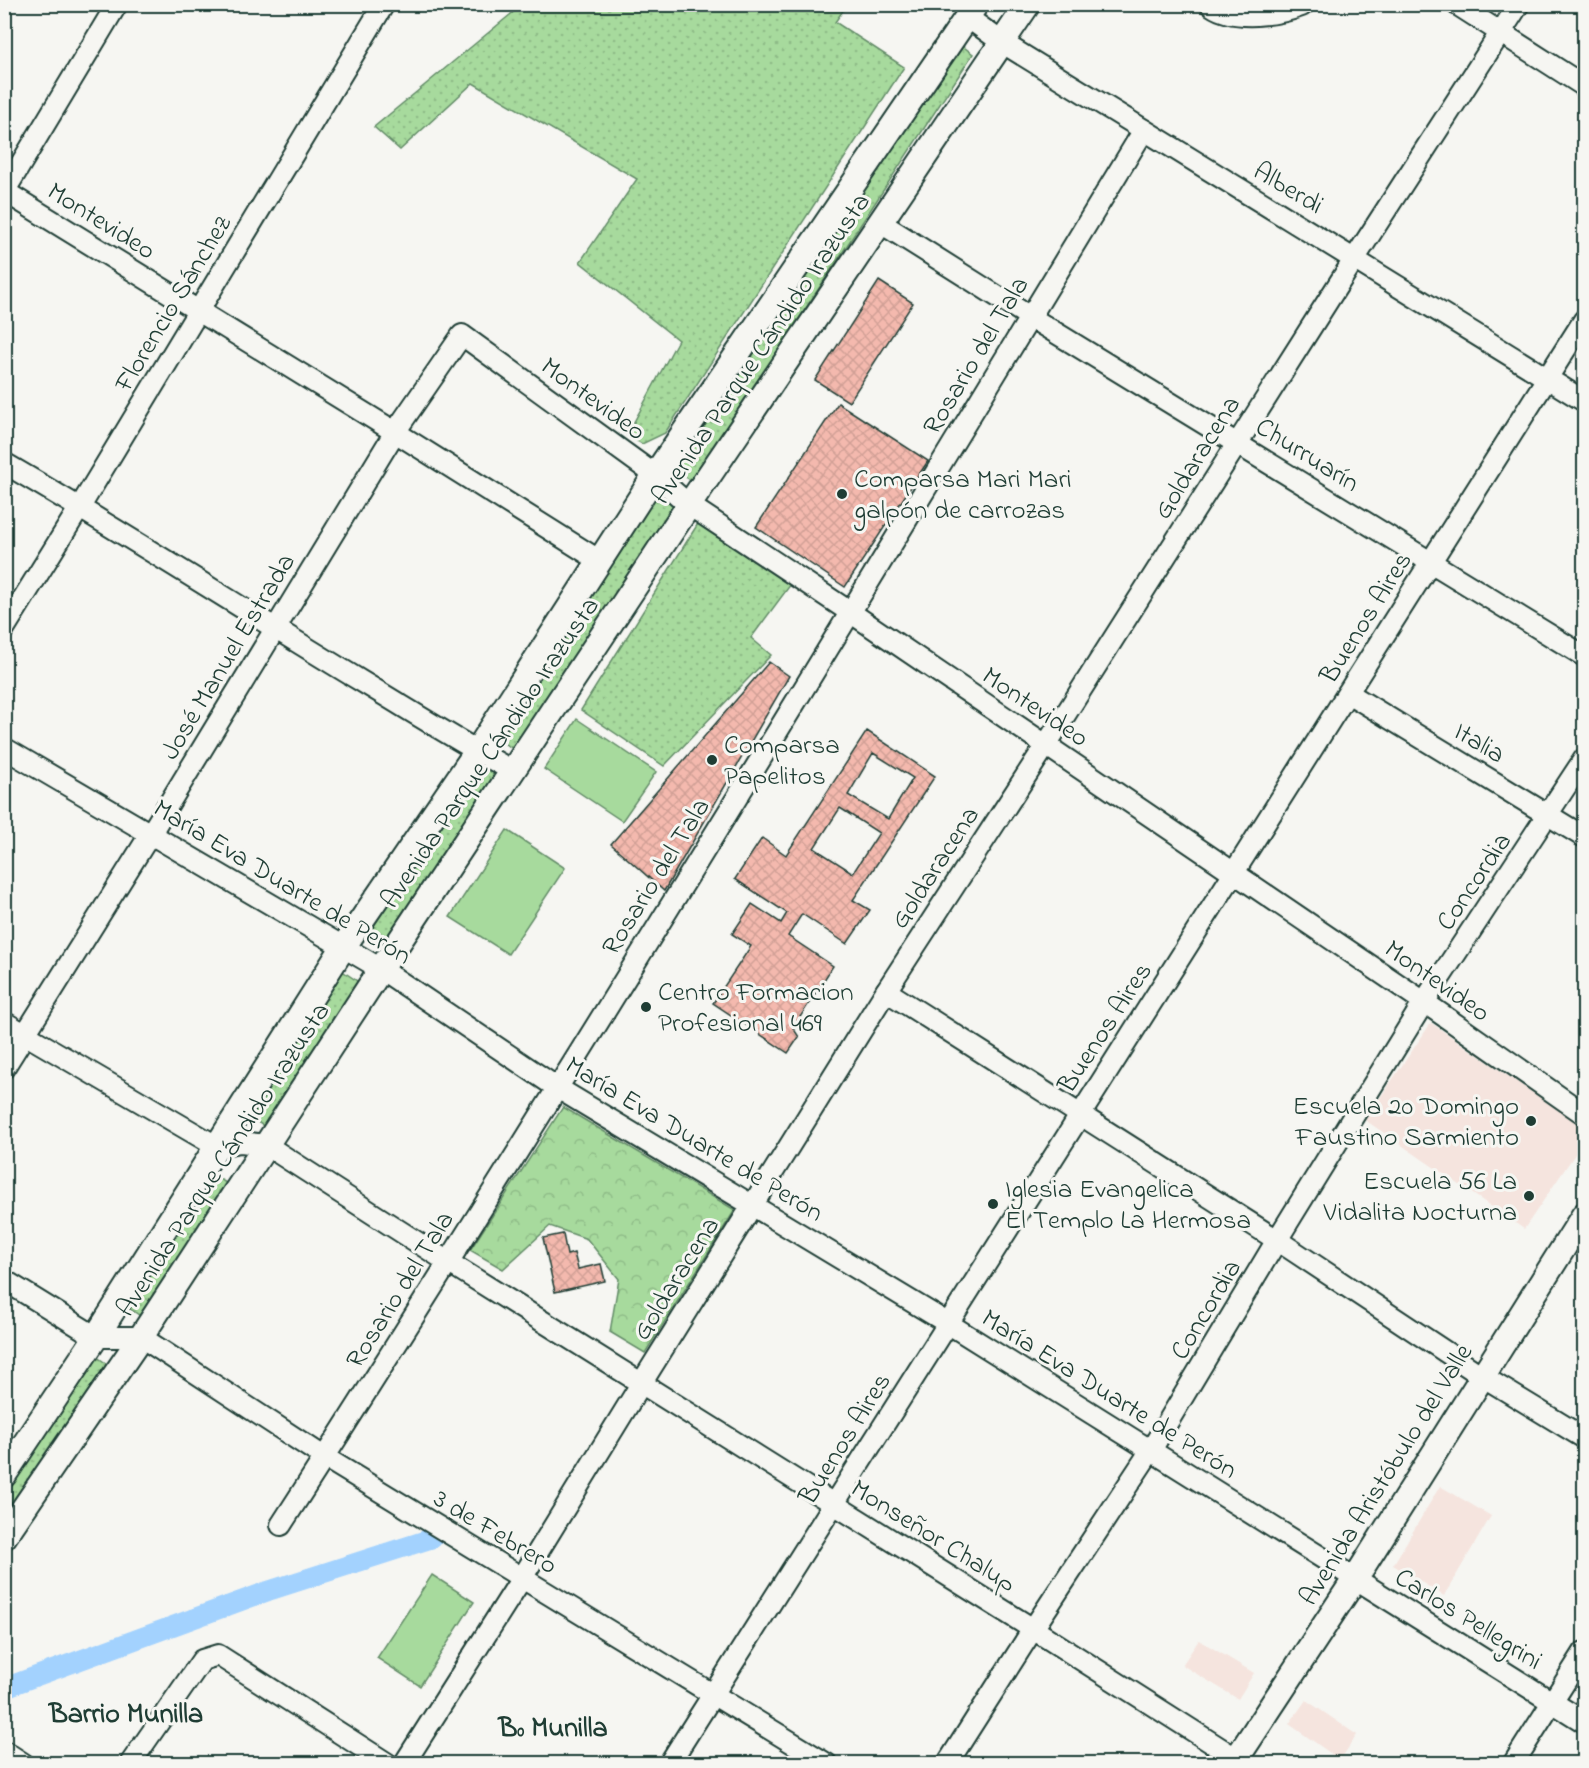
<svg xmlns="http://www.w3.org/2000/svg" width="1589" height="1768" viewBox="0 0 1589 1768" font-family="'Indie Flower',sans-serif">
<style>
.built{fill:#f5e4de}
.grass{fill:url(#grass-dots);stroke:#638c68;stroke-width:1.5}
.park{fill:url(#park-crowns);stroke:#638c68;stroke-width:1.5}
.pitch{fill:#a7da9d;stroke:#638c68;stroke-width:1.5}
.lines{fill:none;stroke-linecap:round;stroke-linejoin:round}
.canal{stroke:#a3d2fe;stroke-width:20}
.building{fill:url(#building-cross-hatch);stroke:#1f3d34;stroke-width:1.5;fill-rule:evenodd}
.minor-casing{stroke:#1f3d34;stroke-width:24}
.major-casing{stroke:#1f3d34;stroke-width:28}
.minor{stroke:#f6f6f2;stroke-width:20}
.major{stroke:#f6f6f2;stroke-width:24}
.poi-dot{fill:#1f3d34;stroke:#f6f6f2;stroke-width:2}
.labels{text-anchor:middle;stroke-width:6;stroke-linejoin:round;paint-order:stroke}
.street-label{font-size:27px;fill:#1f3d34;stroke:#f6f6f2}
.poi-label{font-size:27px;fill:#1f3d34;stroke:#f6f6f2;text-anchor:start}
.neighbourhood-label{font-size:28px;font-weight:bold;fill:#1f3d34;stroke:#f6f6f2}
</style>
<defs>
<pattern id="grass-dots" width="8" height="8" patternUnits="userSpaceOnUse" patternTransform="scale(1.5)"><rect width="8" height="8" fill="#a7da9d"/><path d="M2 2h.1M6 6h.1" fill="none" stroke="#8fbc88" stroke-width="1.8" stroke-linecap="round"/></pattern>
<pattern id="park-crowns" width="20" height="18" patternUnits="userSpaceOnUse" patternTransform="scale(1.5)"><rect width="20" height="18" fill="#a7da9d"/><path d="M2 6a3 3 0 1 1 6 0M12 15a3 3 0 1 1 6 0" fill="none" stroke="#8fbc88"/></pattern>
<pattern id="building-cross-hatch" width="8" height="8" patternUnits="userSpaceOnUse" patternTransform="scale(1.5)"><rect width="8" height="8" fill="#f4b9ae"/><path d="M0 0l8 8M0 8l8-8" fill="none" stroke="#d1a096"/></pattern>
</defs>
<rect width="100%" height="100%" fill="#f6f6f2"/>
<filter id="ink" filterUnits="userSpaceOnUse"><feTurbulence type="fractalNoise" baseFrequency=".0167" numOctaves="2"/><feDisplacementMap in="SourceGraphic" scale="12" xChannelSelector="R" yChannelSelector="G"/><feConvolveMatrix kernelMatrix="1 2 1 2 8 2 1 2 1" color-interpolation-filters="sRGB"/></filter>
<g filter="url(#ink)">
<g class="built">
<path d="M1431 1023 1584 1128V1141L1524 1229 1365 1120Z"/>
<path d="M1440 1486 1491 1516 1444 1596 1393 1565Z"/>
<path d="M1199 1640 1254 1673 1238 1699 1182 1665Z"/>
<path d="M1306 1700 1357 1735 1340 1760 1289 1724Z"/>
</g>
<g class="grass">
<path d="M522 5H847L835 22 904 67 665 433 642 444 627 435 678 340 580 262 637 179 473 83 400 150 374 127Z"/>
<path d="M949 36 973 54 692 481 668 466Z"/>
<path d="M653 490 675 506 517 751 493 737Z"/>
<path d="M699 522 791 584 751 638 771 655 664 766 581 710Z"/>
<path d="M478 762 498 777 386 939 365 926Z"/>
<path d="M335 966 360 983 265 1127 242 1112Z"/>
<path d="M205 1171 230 1185 146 1320 122 1303Z"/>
<path d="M89 1351 111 1367 5 1516 4 1481Z"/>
</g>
<path class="park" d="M563 1107 735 1210 645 1353 610 1332 619 1279 587 1239 550 1226 503 1269 470 1250Z"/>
<g class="pitch">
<path d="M577 719 656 772 622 821 544 769Z"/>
<path d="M507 830 565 868 508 954 450 917Z"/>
<path d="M432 1575 474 1602 420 1686 377 1658Z"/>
</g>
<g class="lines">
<path class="canal" d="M4 1688 268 1591 433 1538"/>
</g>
<g class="building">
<path d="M879 281 913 303 849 402 815 380Z"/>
<path d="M838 403 928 461 845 587 756 527Z"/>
<path d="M769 662 789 676 664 891 611 844Z"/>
<path d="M867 731 935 776 853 900 870 910 847 944 802 914 788 936 833 966 793 1028 799 1037 788 1053 713 1003 751 946 732 934 752 904 781 923 787 913 735 879 762 838 786 855ZM873 753 913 778 888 819 848 795ZM840 808 879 833 853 873 814 848Z"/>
<path d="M563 1234 567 1255 574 1253 578 1269 601 1264 605 1281 555 1292 543 1238Z"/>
</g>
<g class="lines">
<g class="minor-casing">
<g id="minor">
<path d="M1456 4 1584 86"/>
<path d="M967 17 1003 43 1584 401"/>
<path d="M4 191 395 432 600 561"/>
<path d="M4 192 117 4"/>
<path d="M881 223 1030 317 1584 656"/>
<path d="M4 463C125 533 242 609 361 681 411 711 461 743 513 771"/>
<path d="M4 629 80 507 384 4"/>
<path d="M1348 693 1584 837"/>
<path d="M4 748 381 969 556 1087 949 1324 1584 1722"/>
<path d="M886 991 1277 1240 1482 1376 1584 1438"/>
<path d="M4 1022 216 1146 241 1142 266 1145 448 1262 1033 1629 1245 1764"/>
<path d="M4 1068 151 833 395 432 462 335 655 475 689 505 850 612 1424 1002 1584 1114"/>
<path d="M4 1280 96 1337H141L324 1457 827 1764"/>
<path d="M281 1525C577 1065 860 597 1144 130"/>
<path d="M4 1751 24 1764"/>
<path d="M130 1764 202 1660 218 1655 388 1764"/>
<path d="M404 1764 522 1578 641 1384 886 991 1046 745 1355 258 1519 4"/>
<path d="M669 1764 1584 320"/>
<path d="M947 1764 1033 1629 1151 1450 1277 1240 1424 1002 1584 759"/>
<path d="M1513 1764 1584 1652"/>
</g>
</g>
<g class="major-casing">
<g id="major">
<path d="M1213 4C1235 19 1278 13 1301 4"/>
<path d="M4 1475 96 1337 344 946 477 751 655 475 976 4"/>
<path d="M4 1537 141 1337 381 969 689 505 1028 4"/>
<path d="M1233 1764 1355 1579 1584 1215"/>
</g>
</g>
<use href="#minor" class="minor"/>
<use href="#major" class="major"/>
</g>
</g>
<g class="poi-dot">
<circle cx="842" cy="494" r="6"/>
<circle cx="712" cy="760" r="6"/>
<circle cx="646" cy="1007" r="6"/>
<circle cx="1531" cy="1121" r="6"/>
<circle cx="1529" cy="1196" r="6"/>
<circle cx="993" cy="1204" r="6"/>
</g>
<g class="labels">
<g class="street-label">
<text transform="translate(1289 187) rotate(31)" y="9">Alberdi</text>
<text transform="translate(102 220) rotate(32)" y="9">Montevideo</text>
<text transform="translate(172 303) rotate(-59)" y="9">Florencio Sánchez</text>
<text transform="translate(760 348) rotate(-56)" y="9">Avenida Parque Cándido Irazusta</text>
<text transform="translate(975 355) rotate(-59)" y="9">Rosario del Tala</text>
<text transform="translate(594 398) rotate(36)" y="9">Montevideo</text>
<text transform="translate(1308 454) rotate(32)" y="9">Churruarín</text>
<text transform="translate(1196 457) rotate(-58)" y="9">Goldaracena</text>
<text transform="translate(1365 617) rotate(-58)" y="9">Buenos Aires</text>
<text transform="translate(227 656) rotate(-59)" y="9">José Manuel Estrada</text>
<text transform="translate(1036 706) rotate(34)" y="9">Montevideo</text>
<text transform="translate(1480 742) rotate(31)" y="9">Italia</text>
<text transform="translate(489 752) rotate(-56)" y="9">Avenida Parque Cándido Irazusta</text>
<text transform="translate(934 867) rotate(-57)" y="9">Goldaracena</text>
<text transform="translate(655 876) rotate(-58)" y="9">Rosario del Tala</text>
<text transform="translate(283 881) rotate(31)" y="9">María Eva Duarte de Perón</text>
<text transform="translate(1473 881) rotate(-56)" y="9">Concordia</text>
<text transform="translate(1438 980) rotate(35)" y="9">Montevideo</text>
<text transform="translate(1104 1027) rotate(-57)" y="9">Buenos Aires</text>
<text transform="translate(695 1138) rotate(31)" y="9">María Eva Duarte de Perón</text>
<text transform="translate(222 1159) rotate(-57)" y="9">Avenida Parque Cándido Irazusta</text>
<text transform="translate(675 1278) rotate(-58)" y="9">Goldaracena</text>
<text transform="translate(399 1289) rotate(-58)" y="9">Rosario del Tala</text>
<text transform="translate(1205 1309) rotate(-59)" y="9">Concordia</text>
<text transform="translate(1110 1393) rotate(32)" y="9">María Eva Duarte de Perón</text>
<text transform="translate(844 1438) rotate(-58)" y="9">Buenos Aires</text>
<text transform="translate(1385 1474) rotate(-58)" y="9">Avenida Aristóbulo del Valle</text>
<text transform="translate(496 1531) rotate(31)" y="9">3 de Febrero</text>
<text transform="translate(934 1535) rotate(32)" y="9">Monseñor Chalup</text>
<text transform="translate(1469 1618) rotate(32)" y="9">Carlos Pellegrini</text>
</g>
<g class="poi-label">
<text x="854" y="487">Comparsa Mari Mari<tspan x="854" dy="31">galpón de carrozas</tspan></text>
<text x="724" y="753">Comparsa<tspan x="724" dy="31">Papelitos</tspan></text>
<text x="658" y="1000">Centro Formacion<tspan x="658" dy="31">Profesional 469</tspan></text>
<text x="1519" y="1114" text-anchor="end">Escuela 20 Domingo<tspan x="1519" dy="31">Faustino Sarmiento</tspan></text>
<text x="1517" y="1189" text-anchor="end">Escuela 56 La<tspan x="1517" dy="31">Vidalita Nocturna</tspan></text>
<text x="1005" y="1197">Iglesia Evangelica<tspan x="1005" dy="31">El Templo La Hermosa</tspan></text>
</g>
<g class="neighbourhood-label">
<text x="126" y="1722">Barrio Munilla</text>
<text x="553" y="1736">Bº Munilla</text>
</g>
</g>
<rect width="1589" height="1768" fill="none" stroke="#f6f6f2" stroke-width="24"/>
<rect x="12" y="12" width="1565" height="1744" fill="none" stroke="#1f3d34" stroke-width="2" filter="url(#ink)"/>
</svg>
